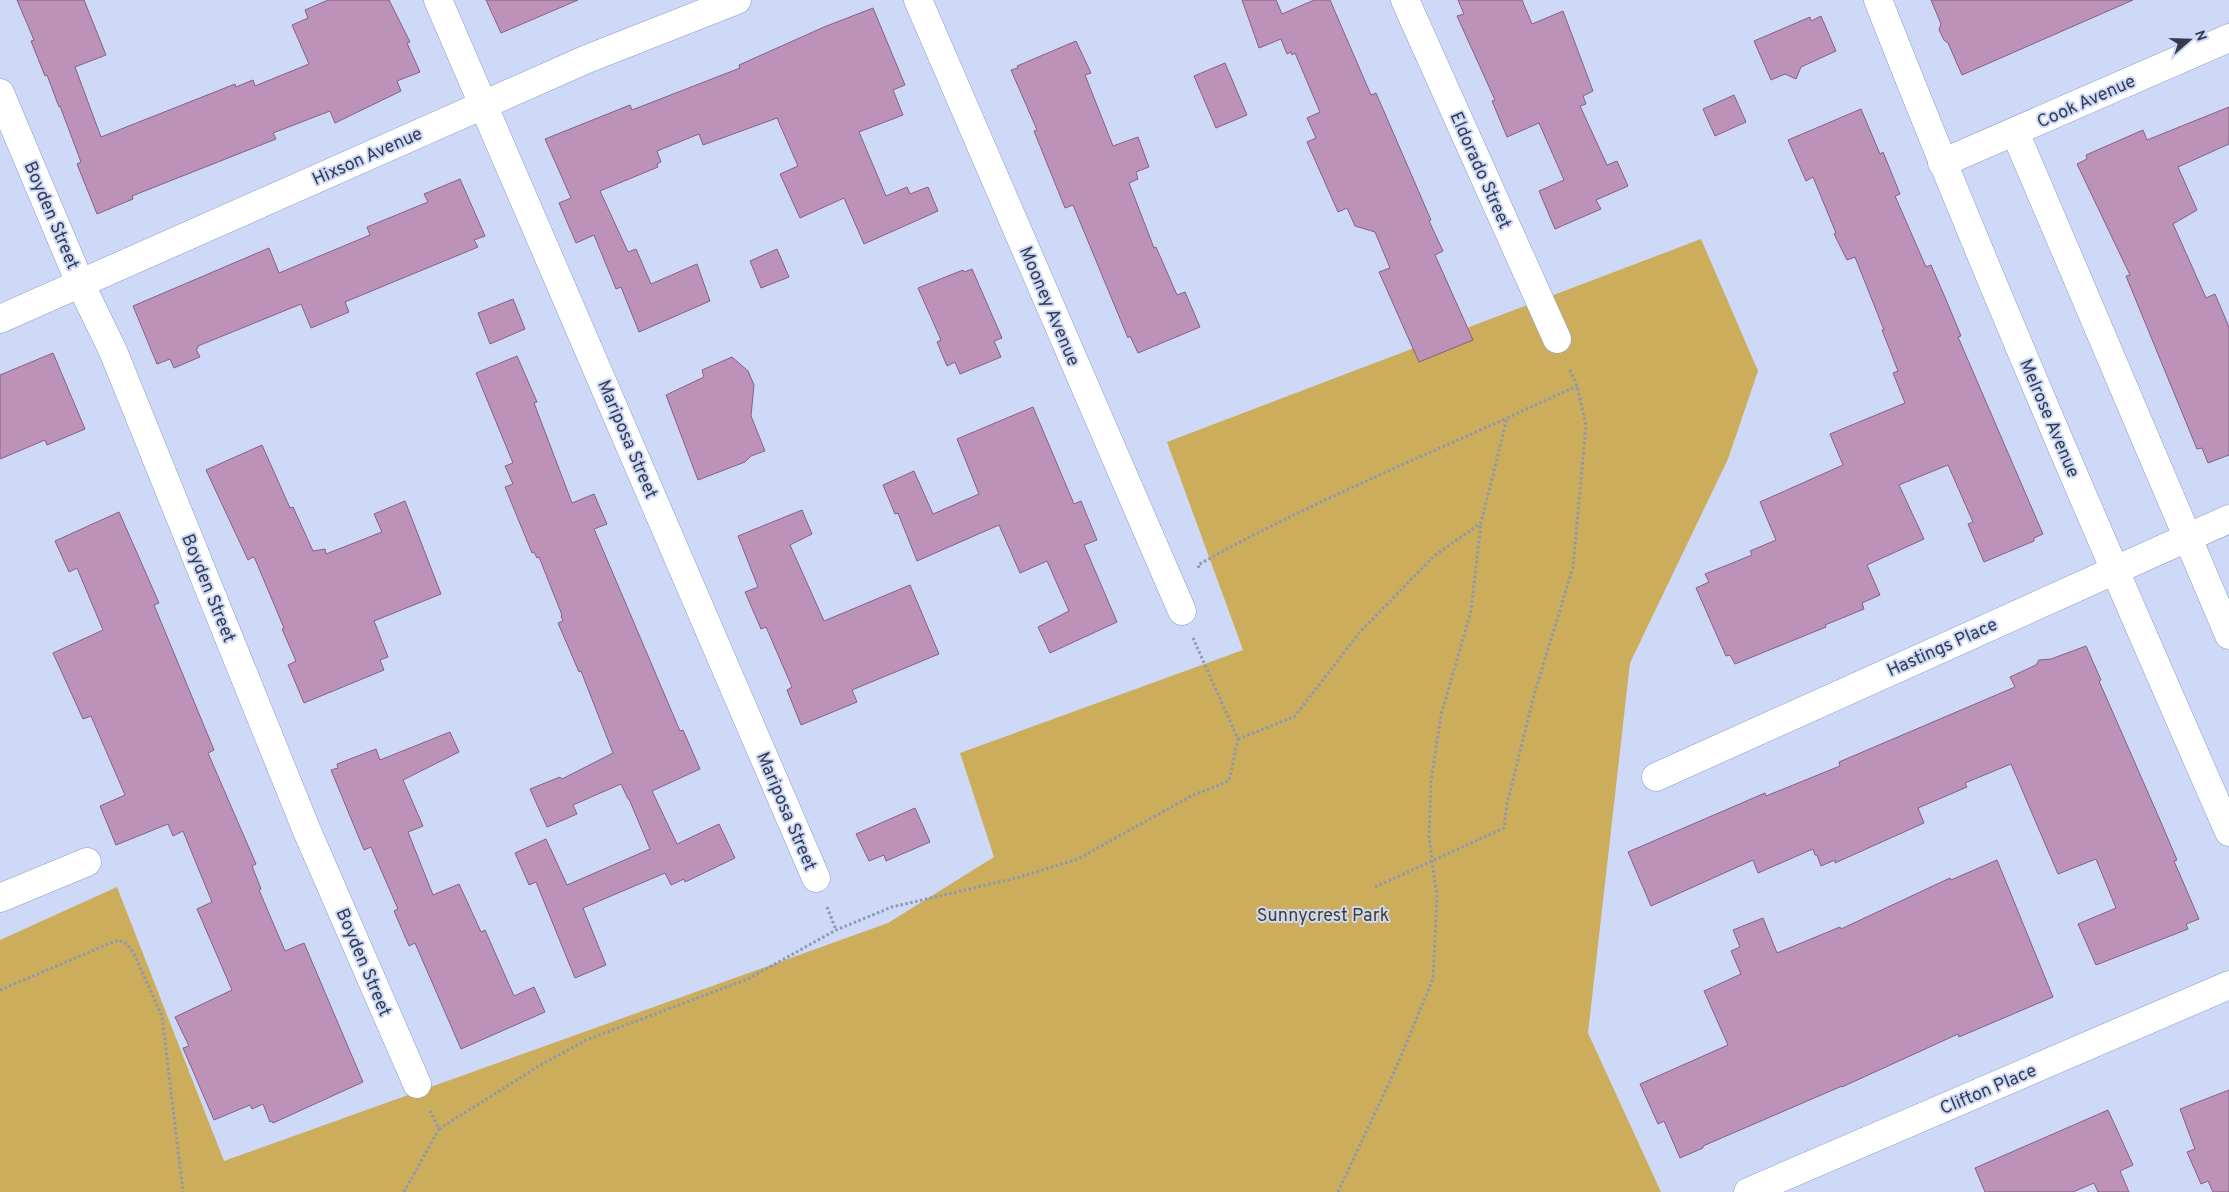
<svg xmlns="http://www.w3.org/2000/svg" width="2229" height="1192" viewBox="0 0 2229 1192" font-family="Overpass,sans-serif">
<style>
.green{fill:#ccad5b}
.building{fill:#bc92b8;stroke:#876084}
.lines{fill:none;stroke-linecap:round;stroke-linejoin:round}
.minor-casing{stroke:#8a9bca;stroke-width:29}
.path{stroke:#8f98b2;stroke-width:3;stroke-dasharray:2.5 2.5;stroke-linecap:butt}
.minor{stroke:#fff;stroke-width:28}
.labels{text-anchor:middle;stroke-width:4;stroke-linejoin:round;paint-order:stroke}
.street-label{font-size:18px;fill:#353c50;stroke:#ced9f7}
.park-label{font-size:18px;fill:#473e26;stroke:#ced9f7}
</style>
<rect width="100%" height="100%" fill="#ced9f7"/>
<path class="green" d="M1701 239 1758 371 1728 459 1630 663 1588 1033 1661 1192H0V940L117 887 224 1161 888 923 994 857 960 753 1243 650 1167 442Z"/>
<g class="building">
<path d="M17 0H84L106 55 75 67 101 137 235 84 236 87 253 80 255 86 309 64 292 25 308 18 305 10 328 0H389L410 42 407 43 420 72 397 81 401 91 335 123 330 111 273 133 276 139 132 196 133 199 97 214 77 164 81 162 60 106 59 107 47 75 45 76 31 41 34 40Z"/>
<path d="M486 0H578L501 33Z"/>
<path d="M1242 0H1276L1282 14 1314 0H1330L1371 95 1376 93 1431 220 1429 221 1443 251 1435 255 1473 340 1419 362 1379 272 1390 268 1375 232 1355 226 1347 208 1338 212 1307 142 1316 138 1307 118 1320 112 1295 53 1292 55 1291 52 1287 54 1281 39 1259 48Z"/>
<path d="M1458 0H1522L1532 24 1563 11 1593 91 1583 96 1586 104 1580 106 1607 165 1617 161 1628 186 1596 200 1601 209 1555 229 1539 191 1564 180 1539 123 1507 137 1492 101 1495 100 1457 16 1464 14Z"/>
<path d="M1931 0H2133L1962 75 1948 43 1944 40 1939 30 1941 24Z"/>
<path d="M873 8 905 85 893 90 903 115 859 132 886 196 907 187 910 194 928 187 938 211 864 244 844 198 800 218 780 174 798 166 777 118 703 145 699 134 657 151 661 162 657 164 658 167 600 191 628 252 636 249 651 284 697 264 710 301 639 332 621 287 616 289 594 235 576 243 559 203 571 198 545 139 630 105 632 110 740 68 739 65 824 27Z"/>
<path d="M1821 16 1836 51 1801 67 1796 79 1785 74 1771 80 1754 41 1810 17 1811 21Z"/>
<path d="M1076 41 1091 73 1085 75 1113 146 1138 137 1149 167 1136 172 1138 179 1129 183 1154 248 1156 247 1177 295 1185 292 1200 327 1138 353 1130 336 1128 338 1073 205 1065 208 1034 131 1037 130 1011 70 1018 68 1017 66Z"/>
<path d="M1225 63 1247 115 1216 128 1194 76Z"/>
<path d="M1734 95 1746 122 1715 136 1703 109Z"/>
<path d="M2229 107V144L2178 167 2197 210 2173 224 2206 298 2215 294 2229 327V455L2208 463 2202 448 2197 449 2126 276 2130 275 2077 164 2087 159 2086 155 2143 130 2147 140Z"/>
<path d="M1861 109 1880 154 1883 152 1900 194 1895 196 1926 267 1931 265 1947 302 1961 336 1958 337 2043 534 2034 538V541L1984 562 1968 524 1973 522 1948 465 1899 485 1924 539 1867 565 1880 595 1862 603 1864 609 1825 625 1826 627 1735 664 1730 655 1726 656 1696 588 1709 582 1705 574 1752 555 1750 551 1776 540 1760 502 1843 465 1830 434 1905 403 1893 373 1898 371 1882 330H1884L1855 257 1847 260 1834 234 1836 233 1813 177 1806 181 1788 140Z"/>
<path d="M460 179 485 236 474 240 478 247 345 302 349 312 311 328 301 304 198 346V348L196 349 200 357 174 368 170 359 157 364 133 306 269 248 279 273 370 235 367 227 428 202 424 194Z"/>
<path d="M777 249 789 277 761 288 750 261Z"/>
<path d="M972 269 1002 338 994 341 1001 357 960 374 955 362 947 366 937 342 941 340 918 288 963 270 964 272Z"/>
<path d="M513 299 525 329 490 344 478 313Z"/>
<path d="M53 353 85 429 47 445 45 440 0 459V375Z"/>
<path d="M517 356 537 402 534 403 572 503 594 494 607 524 594 529 680 731 683 730 700 769 652 791 677 844 719 824 735 858 685 882 684 879 671 885 665 873 583 908 606 965 575 978 536 882 529 885 515 853 546 839 567 885 650 849 629 799H628L621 784 573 805 577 814 547 827 530 789 560 777 562 779 613 753 581 671 579 672 558 623 563 621 561 616 562 615 539 557 537 558 534 552 532 553 505 487 513 484 505 466 513 463 476 373Z"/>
<path d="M732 357 748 371 754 385 751 416 765 451 751 456 745 462 698 480 666 395 704 377 702 370Z"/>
<path d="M1033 407 1074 504 1081 501 1097 540 1084 545 1117 622 1050 653 1038 627 1069 611 1047 561 1020 573 999 525 917 561 898 513 895 514 883 485 914 471 933 514 979 494 957 439Z"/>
<path d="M262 445 290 508 293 507 313 551 325 549 326 554 382 532 374 514 405 501 441 594 374 621 388 657 380 660 384 670 304 703 288 665 296 661 282 629 284 628 255 559 253 557 248 560 206 470Z"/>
<path d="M802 510 812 534 790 545 824 621 910 585 939 654 852 690 857 702 801 725 787 690 792 687 766 627 761 629 745 592 758 587 738 536Z"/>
<path d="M119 512 159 603 154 605 214 750 208 753 256 864 252 866 261 889 259 890 285 951 304 943 363 1082 273 1123 272 1121 270 1122 263 1104 252 1109 250 1105 214 1120 183 1048 189 1046 175 1017 232 990 197 909 212 902 183 831 173 836 168 824 116 845 100 806 125 795 91 716 83 719 53 653 103 630 77 568 69 572 55 541Z"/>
<path d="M2086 646 2101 680 2099 681 2160 820 2177 860 2174 861 2199 919 2186 924 2188 929 2096 965 2078 924 2116 908 2096 859 2058 874 2011 764 1965 783 1967 787 1918 808 1924 823 1835 863V860L1821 866 1817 855H1815L1813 849 1758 873 1753 860 1651 906 1628 852 1765 793 1766 796 1840 766 1839 762 2015 687 2010 677 2036 665 2039 660 2051 659Z"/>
<path d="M450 732 459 752 403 780 423 826 408 832 433 895 459 884 481 932 485 930 514 996 534 987 545 1012 461 1049 415 943 409 946 394 911 398 909 371 847 364 850 331 770 338 768 337 764 376 749 380 760Z"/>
<path d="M915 808 930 842 886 861 884 855 869 861 856 834Z"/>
<path d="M1997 860 2053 997 1959 1037 1958 1034 1842 1087V1086L1703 1146V1148L1680 1158 1664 1121 1658 1124 1640 1084 1728 1045 1704 991 1741 974 1731 951 1740 947 1733 930 1763 918 1777 953 1840 927 1841 929 1950 878 1951 880Z"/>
<path d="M2229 1090V1192H2213L2208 1181 2201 1184 2187 1152 2195 1149 2180 1109Z"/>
<path d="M2108 1110 2133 1165 2120 1171 2129 1192H2098L2094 1183 2073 1192H1985L1975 1168Z"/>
</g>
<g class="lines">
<g class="minor-casing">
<g id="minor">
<path d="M438 0 816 878"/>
<path d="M918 0 1182 611"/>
<path d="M1405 0 1557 339"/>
<path d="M1878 0C1988 280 2108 556 2229 832"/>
<path d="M0 93 80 283 113 351 307 831 417 1084"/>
<path d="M2015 132 2229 635"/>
<path d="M1942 163 2229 38"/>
<path d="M0 319 587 59 737 0"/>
<path d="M1656 777 2229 519"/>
<path d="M0 898 87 862"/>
<path d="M1748 1192 2229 985"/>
</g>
</g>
<g class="path">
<path d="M1199 568 1198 565C1297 509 1403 465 1507 418"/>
<path d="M1238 739 1294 717 1360 632 1434 556 1481 523 1507 418 1577 386"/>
<path d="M1375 887 1504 828 1507 804 1534 695 1573 567 1586 425 1577 386 1569 368"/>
<path d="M827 907 836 930"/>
<path d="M0 990 118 940 127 944 134 954 162 1016 183 1192"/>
<path d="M439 1129 542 1064 586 1040 748 979 836 930 892 907 1016 878 1078 859 1191 796 1229 781 1238 739 1193 638"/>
<path d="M404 1192 439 1129 430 1111"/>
<path d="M1338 1192 1396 1068 1433 979 1437 898 1429 837 1431 781 1441 715 1471 611 1481 523"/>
</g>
<use href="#minor" class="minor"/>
</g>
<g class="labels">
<g class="street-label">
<text transform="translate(2086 101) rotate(-24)" y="6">Cook Avenue</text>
<text transform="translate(367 156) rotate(-24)" y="6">Hixson Avenue</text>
<text transform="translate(1481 170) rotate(66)" y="6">Eldorado Street</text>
<text transform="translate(52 215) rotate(67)" y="6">Boyden Street</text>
<text transform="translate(1050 306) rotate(67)" y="6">Mooney Avenue</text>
<text transform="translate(2050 418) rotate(67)" y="6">Melrose Avenue</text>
<text transform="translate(628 439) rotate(67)" y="6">Mariposa Street</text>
<text transform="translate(209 588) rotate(68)" y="6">Boyden Street</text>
<text transform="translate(1942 647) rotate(-24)" y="6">Hastings Place</text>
<text transform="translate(787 811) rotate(67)" y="6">Mariposa Street</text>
<text transform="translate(364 962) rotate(67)" y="6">Boyden Street</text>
<text transform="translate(1988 1089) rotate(-23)" y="6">Clifton Place</text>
</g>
<g class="park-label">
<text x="1323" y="921">Sunnycrest Park</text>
</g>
</g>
<g transform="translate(2189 40) rotate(70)" stroke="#ced9f7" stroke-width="4" paint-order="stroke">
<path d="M0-4L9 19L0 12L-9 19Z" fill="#353c50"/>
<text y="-8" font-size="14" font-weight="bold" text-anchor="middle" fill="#353c50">N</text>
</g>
</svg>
